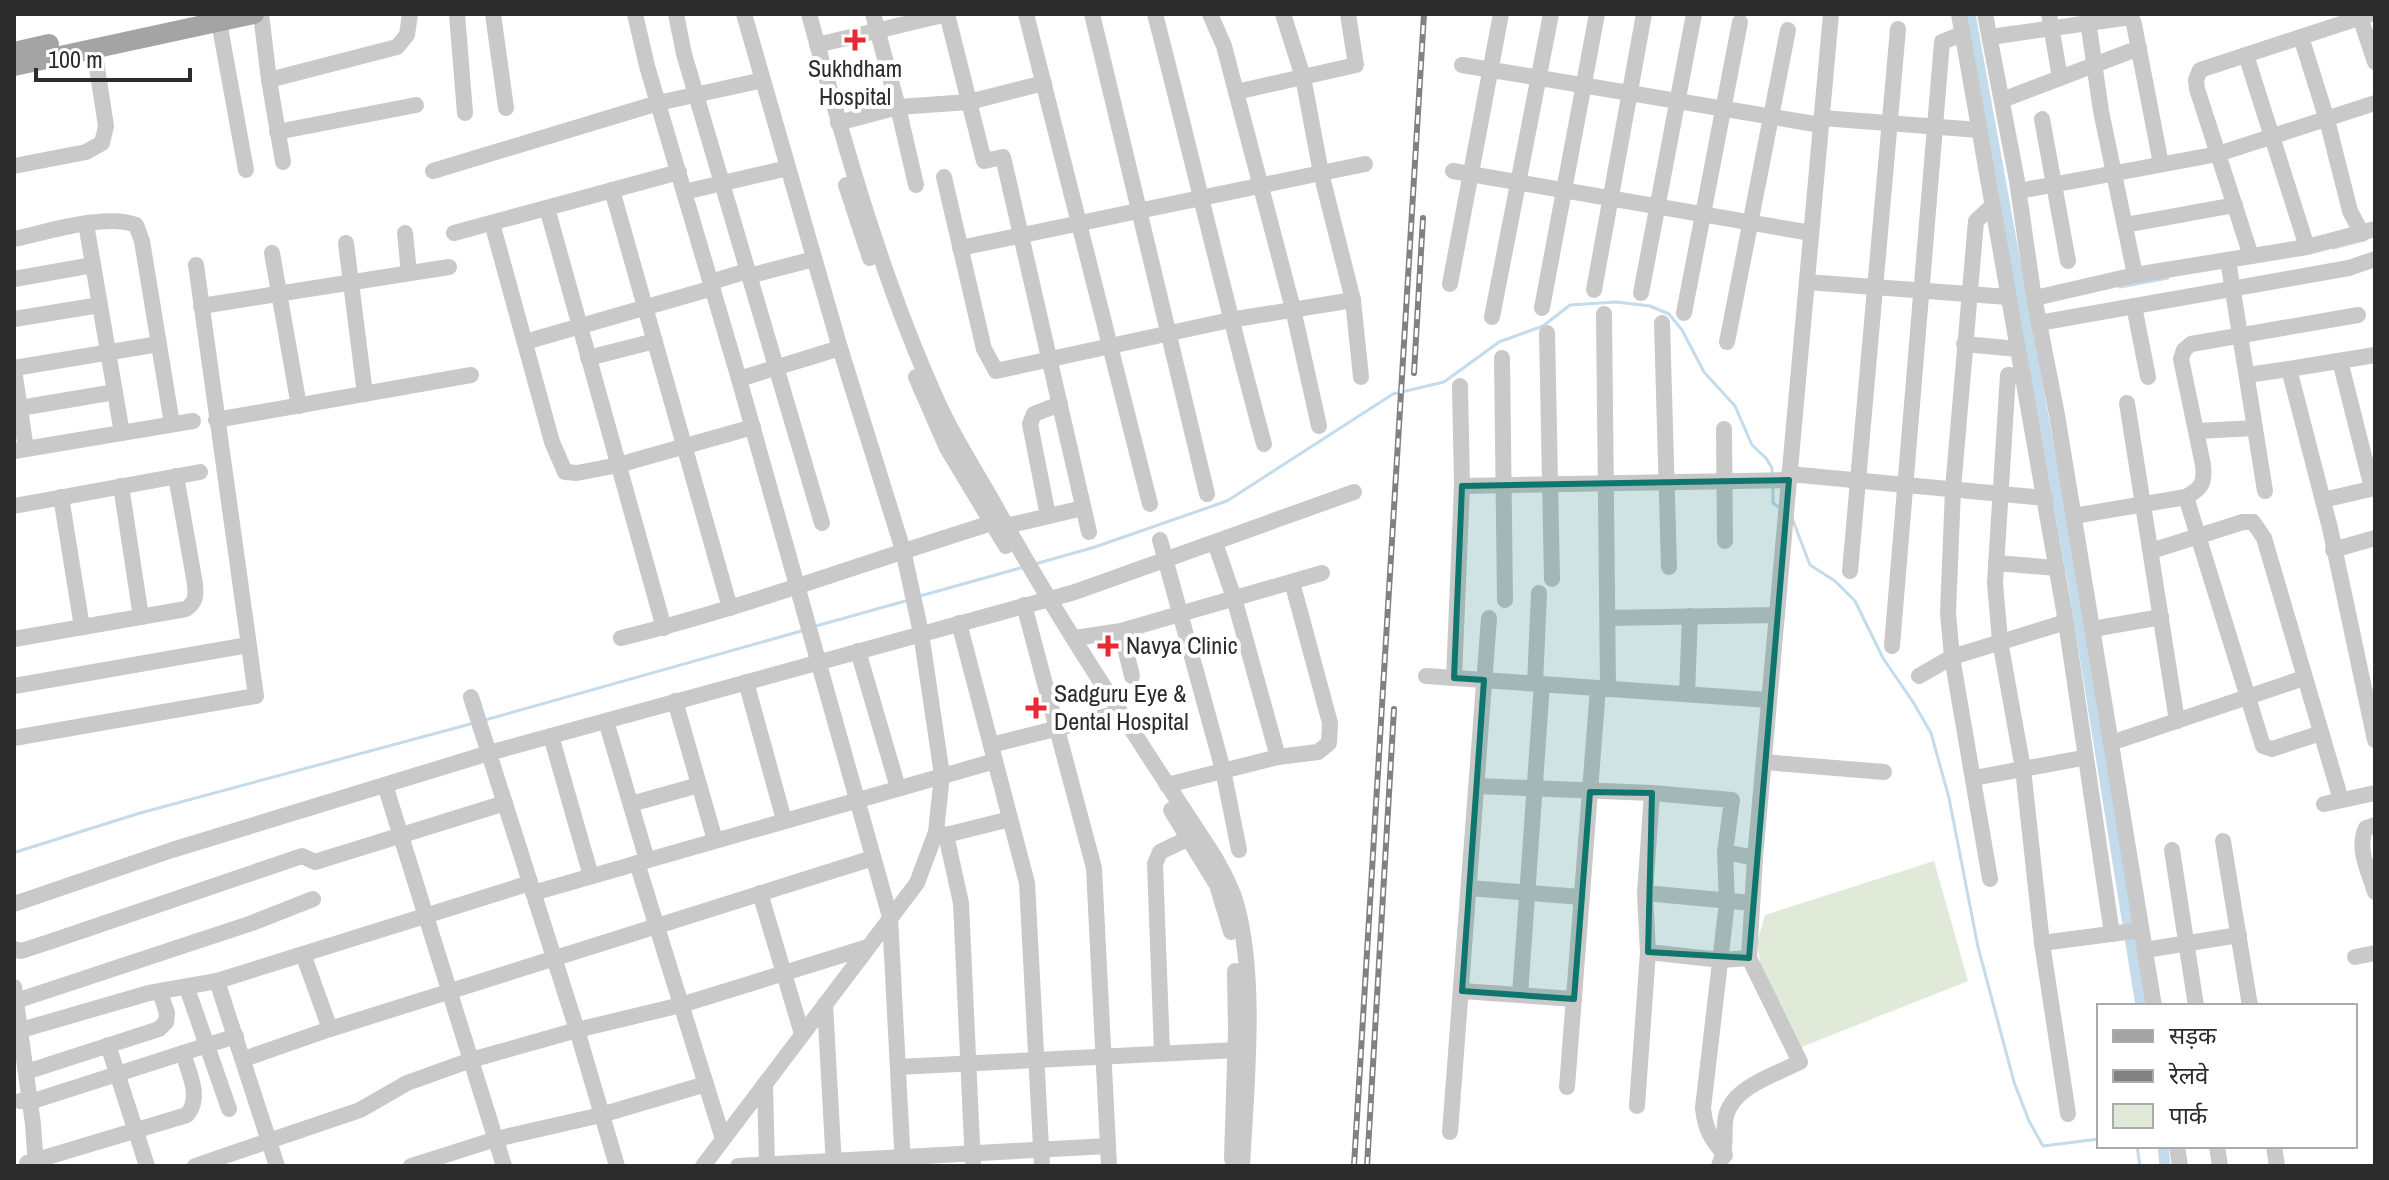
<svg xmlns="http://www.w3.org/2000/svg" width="2389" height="1180" viewBox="0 0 2389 1180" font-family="'Archivo Narrow','Noto Sans Devanagari',sans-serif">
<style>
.green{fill:#e1ead8}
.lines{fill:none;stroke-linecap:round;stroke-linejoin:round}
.stream{stroke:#c3dbeb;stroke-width:3}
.canal{stroke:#c3dbeb;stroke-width:11}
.minor{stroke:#c9c9c9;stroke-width:16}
.major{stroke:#a4a4a4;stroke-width:20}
.rail-casing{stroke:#818181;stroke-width:6}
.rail{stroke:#fff;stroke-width:3;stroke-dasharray:9;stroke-linecap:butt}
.marked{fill:#0f766e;fill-opacity:0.2;stroke:#0f766e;stroke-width:6;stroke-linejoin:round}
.poi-dot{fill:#e82833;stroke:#fff;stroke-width:3}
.labels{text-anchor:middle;stroke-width:8;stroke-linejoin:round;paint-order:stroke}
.poi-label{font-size:24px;fill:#2c2c2c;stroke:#fff;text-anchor:start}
</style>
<rect width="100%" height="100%" fill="#fff"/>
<path class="green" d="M1934 861 1968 981 1799 1048 1762 974 1757 943 1765 915Z"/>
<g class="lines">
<g class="stream">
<path d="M2333 248 2360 241"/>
<path d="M2120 287 2168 278"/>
<path d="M1773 487V503L1780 508"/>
<path d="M1792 518 1810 565 1835 581 1855 601 1883 658 1913 702 1931 733 1949 798 1978 947 2014 1082 2029 1121 2043 1146 2099 1139"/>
<path d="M1035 564 1095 547 1227 501 1393 394 1444 382 1499 342 1543 326 1570 305 1616 302 1650 306 1669 314 1682 330 1704 372 1735 406 1752 445 1766 458 1772 468V475"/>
<path d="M920 596 1024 567"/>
<path d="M816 626 909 600"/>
<path d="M485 720 805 630"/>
<path d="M16 852 140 813 474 723"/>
<path d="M2137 1146 2140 1166"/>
</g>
<g class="canal">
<path d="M1970 14 2074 587 2141 1006"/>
<path d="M2163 1146 2165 1166"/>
</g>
<g class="minor">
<path d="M261 14 269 80 283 162"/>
<path d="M457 14 465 113"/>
<path d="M493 14 506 108"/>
<path d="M635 14 647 66 739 379 890 917 903 1166"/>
<path d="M676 14 684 54 822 523"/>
<path d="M809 14C845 147 882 280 939 405 956 442 979 476 998 511 1064 630 1140 742 1214 856 1222 870 1230 884 1235 900 1258 975 1246 1088 1242 1166"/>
<path d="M873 14 898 107 916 185"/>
<path d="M947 14 984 161 1003 157 1089 532"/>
<path d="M1026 14 1150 504"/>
<path d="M1092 14 1207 494"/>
<path d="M1155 14C1192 157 1225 301 1264 444"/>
<path d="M1210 14 1224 46 1293 309 1319 426"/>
<path d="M1283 14 1303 77 1321 173 1353 300 1361 377"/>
<path d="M1959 14 2066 622 2112 934"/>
<path d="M1985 14 2017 181 2033 292 2057 415 2154 1006"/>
<path d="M2049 14 2060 78"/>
<path d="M2087 14 2101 111 2135 275"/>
<path d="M2360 17 2375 62"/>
<path d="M219 22 246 170"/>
<path d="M1990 37 2131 17 2134 24 2161 164"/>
<path d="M2301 37 2327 120 2350 211 2362 234"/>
<path d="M817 45 947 14"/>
<path d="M2246 55 2307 247"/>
<path d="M1462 65 1821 125"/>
<path d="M269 80 397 47 407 35 410 14"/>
<path d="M1236 92 1356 65 1348 14"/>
<path d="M2002 100 2139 48"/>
<path d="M1822 118 1979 130"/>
<path d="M2042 119 2068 261"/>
<path d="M838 123 898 107 969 102 1044 83"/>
<path d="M277 132 416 105"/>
<path d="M14 166 86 152 102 143 106 126 94 48"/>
<path d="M433 171 658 103 763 80"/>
<path d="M1453 171 1811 233"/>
<path d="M944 177 984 349 996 371 1230 320 1353 300"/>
<path d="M846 185 870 258"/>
<path d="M612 190 730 608"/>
<path d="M2019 191 2218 154 2375 103"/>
<path d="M684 192 788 168"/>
<path d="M547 208 664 628"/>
<path d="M492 223 552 442 565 472 577 473 618 465 753 427"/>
<path d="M86 224 122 433"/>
<path d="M2125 225 2235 205"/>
<path d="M405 233 409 273"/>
<path d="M454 233 679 172"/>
<path d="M14 239C47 232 105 213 136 225L142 241 172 424"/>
<path d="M346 243 365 394"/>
<path d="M960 248 1365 164"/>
<path d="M272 253 299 406"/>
<path d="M2251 256 2197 89 2196 80 2200 70 2371 14"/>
<path d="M2228 260 2265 491"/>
<path d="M749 276 814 259"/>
<path d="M14 279 93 265"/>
<path d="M711 282 747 271"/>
<path d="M1807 282 2008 297"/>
<path d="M1450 284 1501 14"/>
<path d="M1594 290 1644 14"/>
<path d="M1641 293 1694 14"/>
<path d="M2035 298 2135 275 2307 247 2375 229"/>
<path d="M201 306 449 267"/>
<path d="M2134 306 2148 377"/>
<path d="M1542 308 1597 14"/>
<path d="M1684 313 1740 22"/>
<path d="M1604 314 1608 689"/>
<path d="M1492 317 1551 14"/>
<path d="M14 319 100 305"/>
<path d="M1662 323 1669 567"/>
<path d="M2039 323 2349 268 2375 259"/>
<path d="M1547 333 1552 579"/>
<path d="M525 342 713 288"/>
<path d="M1727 342 1788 30"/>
<path d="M1964 344 2018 349"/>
<path d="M588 358 655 341"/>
<path d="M1502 358 1505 600"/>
<path d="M2340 361 2372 488"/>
<path d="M14 368 159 344"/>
<path d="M2289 369 2375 355"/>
<path d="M14 370 26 449"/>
<path d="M2247 375 2289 369 2330 528 2375 740"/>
<path d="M2023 376 2008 375 1995 583 2000 641 2023 769 2042 943 2068 1114"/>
<path d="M916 377 947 448 1006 546"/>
<path d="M739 379 840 348"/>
<path d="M2127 403 2177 721"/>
<path d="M14 409 115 392"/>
<path d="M216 420 471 375"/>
<path d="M1724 429 1725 541"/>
<path d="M2197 431 2255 428"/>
<path d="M14 451 193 421"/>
<path d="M1789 474 2045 498"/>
<path d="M121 486 141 617"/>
<path d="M1462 486 1789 480"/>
<path d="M61 497 82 627"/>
<path d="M2186 497 2263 746 2272 749 2321 733"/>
<path d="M2323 500 2375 488"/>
<path d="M14 506 200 472"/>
<path d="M1048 516 1030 424 1034 414 1060 404"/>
<path d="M2074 516 2186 497C2202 488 2205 483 2203 465L2181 359 2184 350 2191 344 2358 315"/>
<path d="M1006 526 1083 508"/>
<path d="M1160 540 1223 770 1239 850"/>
<path d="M1215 543 1234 598 1278 757"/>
<path d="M2333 550 2375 538"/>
<path d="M2151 551 2243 522H2253L2264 538 2341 800"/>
<path d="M1996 563 2057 568"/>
<path d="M1850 571 1898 29"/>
<path d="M1024 605 1094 868 1109 1166"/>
<path d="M1608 618 1777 615"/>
<path d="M959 623 1027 883 1042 1166"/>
<path d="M2093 629 2161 617"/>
<path d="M1121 631 1132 676"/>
<path d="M621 638C747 607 868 561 992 523"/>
<path d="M1075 638 1121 631 1322 573"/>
<path d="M14 639 186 609C196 602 196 596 195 584L176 476"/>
<path d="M1892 646 1942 42 1962 34"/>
<path d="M858 651 898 788"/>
<path d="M1426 676 1769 700"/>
<path d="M1919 676 1952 657 2066 622"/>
<path d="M1454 678 1462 486 1460 386"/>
<path d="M746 682 784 820"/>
<path d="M1535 684 1539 593"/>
<path d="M14 686 248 645"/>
<path d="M1687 694 1690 616"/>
<path d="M471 697 577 1030 617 1166"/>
<path d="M675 701 715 840"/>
<path d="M606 721 647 860"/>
<path d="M551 736 591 876"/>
<path d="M14 738 256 696 196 265"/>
<path d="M2111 743 2304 678"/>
<path d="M991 745 1110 715"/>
<path d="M1764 762 1884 772"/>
<path d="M1974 778 2077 759"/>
<path d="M385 785 504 1166"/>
<path d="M1167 785 1278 757 1318 752 1329 743 1330 723 1292 582"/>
<path d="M1477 786 1652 793"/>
<path d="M631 804 699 785"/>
<path d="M2324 804 2375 793"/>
<path d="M1171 810 1217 885 1231 932"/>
<path d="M2375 825 2366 828C2356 848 2369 872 2375 892"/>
<path d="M938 832 946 835 1010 819"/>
<path d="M946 835 961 903 973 1166"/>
<path d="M2223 841 2250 1006"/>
<path d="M2172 850 2196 1006"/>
<path d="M637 863 723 1139"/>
<path d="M1990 879 1952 657 1948 613 1953 489 1976 221 1992 206"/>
<path d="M1469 888 1581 897"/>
<path d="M533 893 995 761"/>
<path d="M760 893 802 1034"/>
<path d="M1645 893 1752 903"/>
<path d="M14 904 172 850 489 753 1075 592 1354 492"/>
<path d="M2042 943 2141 930"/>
<path d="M14 949 21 951 49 942 302 856 315 862 505 803"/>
<path d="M2145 950 2239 935"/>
<path d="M1648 952 1721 960 1749 958"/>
<path d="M303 954 330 1029"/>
<path d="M2355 957 2375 953"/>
<path d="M217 981 277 1166"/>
<path d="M14 987 33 1124 36 1166"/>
<path d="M187 988 229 1109"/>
<path d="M1462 991 1574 999"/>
<path d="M1520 995 1542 684"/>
<path d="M16 1001 252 923 313 899"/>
<path d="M825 1004 834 1166"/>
<path d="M14 1032 149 993 217 981 530 883"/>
<path d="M108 1045 147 1166"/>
<path d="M1162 1052 1155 864 1160 852 1189 838"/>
<path d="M244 1059 330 1029 873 858"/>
<path d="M898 1067 1236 1050"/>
<path d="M26 1072 159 1029 166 1022 167 1013 160 992"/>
<path d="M765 1084 767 1166"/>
<path d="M1567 1087 1598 688"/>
<path d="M20 1101 30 1102 236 1036"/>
<path d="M1637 1106 1648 952 1645 893 1652 793 1732 800 1725 852 1755 858"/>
<path d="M1450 1132 1489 618"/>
<path d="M2177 1146 2180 1166"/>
<path d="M2217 1146 2220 1166"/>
<path d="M2274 1146 2277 1166"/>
<path d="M1725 1155C1711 1139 1705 1129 1703 1108L1727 902 1725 852"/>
<path d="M1232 1159 1236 1030 1235 971"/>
<path d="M27 1163 187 1115C202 1097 189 1074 183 1053"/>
<path d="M195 1166 360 1110 407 1083 471 1060 577 1030 681 1005 868 947"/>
<path d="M411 1166 496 1139 601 1115 706 1084"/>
<path d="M703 1166 917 883 936 832 942 775 921 633 903 550 840 348 744 14"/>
<path d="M738 1166 1108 1146"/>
<path d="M1719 1166C1726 1151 1724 1139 1725 1123 1727 1088 1773 1076 1800 1062L1749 958 1755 858 1831 14"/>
</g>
<g class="major">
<path d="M14 52 49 44"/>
<path d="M14 66 254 14"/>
</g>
<g class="rail-casing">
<g id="rail">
<path d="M1414 373 1423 218"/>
<path d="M1354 1166 1424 14"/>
<path d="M1367 1166 1394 709"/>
</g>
</g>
<use href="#rail" class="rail"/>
</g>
<path class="marked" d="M1789 480 1749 958 1648 952 1652 793 1590 792 1574 999 1462 991 1484 680 1454 678 1462 486Z"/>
<g class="poi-dot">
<path d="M851 28h8v8h8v8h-8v8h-8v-8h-8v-8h8z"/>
<path d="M1104 634h8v8h8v8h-8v8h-8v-8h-8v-8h8z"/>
<path d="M1032 696h8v8h8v8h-8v8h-8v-8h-8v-8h8z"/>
</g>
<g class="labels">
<g class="poi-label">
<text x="855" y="77" text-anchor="middle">Sukhdham<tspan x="855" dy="28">Hospital</tspan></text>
<text x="1126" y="654">Navya Clinic</text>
<text x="1054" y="702">Sadguru Eye &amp;<tspan x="1054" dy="28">Dental Hospital</tspan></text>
</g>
</g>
<rect width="2389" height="1180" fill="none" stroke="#2c2c2c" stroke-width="32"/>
<rect x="2097" y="1004" width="260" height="144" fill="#ffffff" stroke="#ababab" stroke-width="2"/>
<rect x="2113" y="1030" width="40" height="12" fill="#a4a4a4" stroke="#ababab" stroke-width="2"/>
<text x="2169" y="1044" font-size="24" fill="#2c2c2c">सड़क</text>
<rect x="2113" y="1070" width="40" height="12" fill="#818181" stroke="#ababab" stroke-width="2"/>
<text x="2169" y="1084" font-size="24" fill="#2c2c2c">रेलवे</text>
<rect x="2113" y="1104" width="40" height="24" fill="#e1ead8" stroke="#ababab" stroke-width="2"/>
<text x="2169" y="1124" font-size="24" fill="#2c2c2c">पार्क</text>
<path d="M36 68v12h154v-12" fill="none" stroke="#2c2c2c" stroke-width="4"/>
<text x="48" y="68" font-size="24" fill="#2c2c2c" stroke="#ffffff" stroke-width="6" paint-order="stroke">100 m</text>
</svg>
